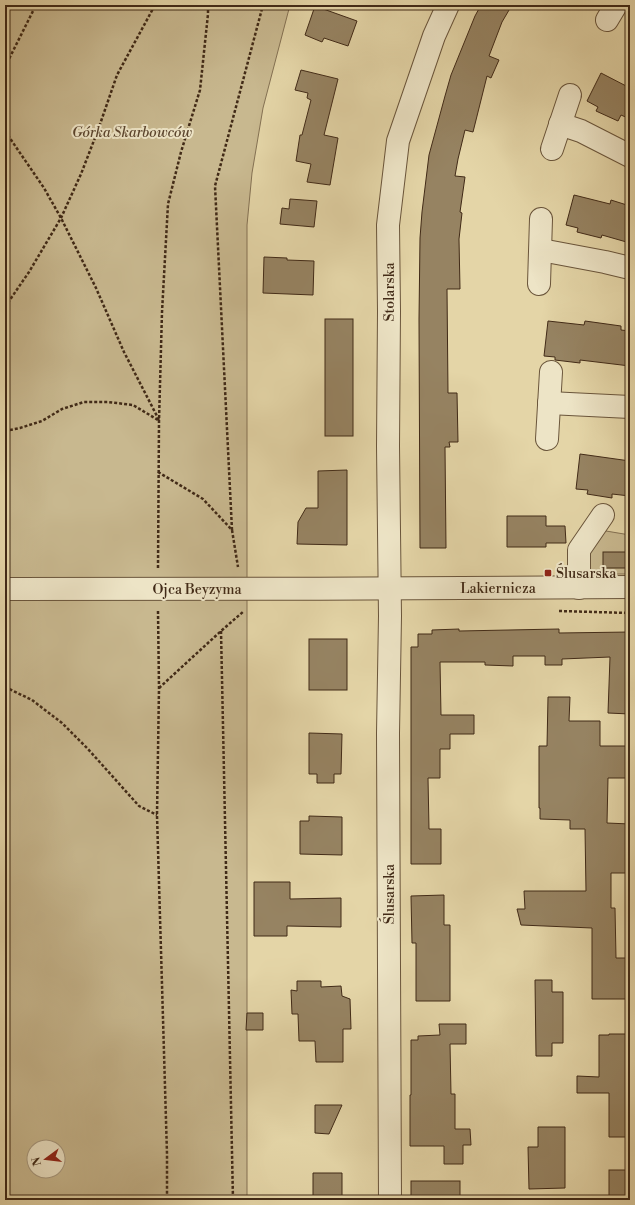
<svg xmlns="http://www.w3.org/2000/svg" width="635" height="1205" viewBox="0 0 635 1205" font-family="'Libre Bodoni',serif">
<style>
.green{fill:#c8b88f;stroke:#847153;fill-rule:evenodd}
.building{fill:#968362;stroke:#412a17}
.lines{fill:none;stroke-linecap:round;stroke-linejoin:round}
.minor-casing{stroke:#6a553b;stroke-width:24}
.path{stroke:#412a17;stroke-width:2.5;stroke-dasharray:3 2;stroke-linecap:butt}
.minor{stroke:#ede4c6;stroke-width:22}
.poi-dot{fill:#8f2418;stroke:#ede4c6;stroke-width:1.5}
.labels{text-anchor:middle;stroke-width:4;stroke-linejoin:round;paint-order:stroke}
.park-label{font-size:14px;font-style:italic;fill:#5c462f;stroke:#ede4c6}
.street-label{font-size:14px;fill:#412a17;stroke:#ede4c6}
.poi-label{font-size:14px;fill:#412a17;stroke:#ede4c6;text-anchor:start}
</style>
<rect width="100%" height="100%" fill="#e4d5a7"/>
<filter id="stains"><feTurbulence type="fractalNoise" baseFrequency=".005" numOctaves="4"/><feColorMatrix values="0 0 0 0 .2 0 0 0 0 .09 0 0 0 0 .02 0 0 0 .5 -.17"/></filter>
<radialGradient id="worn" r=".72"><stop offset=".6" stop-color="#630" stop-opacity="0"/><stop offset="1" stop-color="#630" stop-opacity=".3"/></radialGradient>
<g class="green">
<path d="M5 5H290L263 108 252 173 247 225V1200H5ZM34 1147H58V1171H34Z"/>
<path d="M600 530 630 535V574H583L584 554Z"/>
</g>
<g class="building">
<path d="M481 5H512L502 22 489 56 499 60 491 78 487 76 473 132 465 130 458 159 455 176 465 177 460 212 462 213 459 239 460 289H447L448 393H457L458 442H449L450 447H445L446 548H420L419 319 420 238 422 212 429 155 445 96 451 75 475 16Z"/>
<path d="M315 6 357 21 348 46 324 38 322 42 305 35Z"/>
<path d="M301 70 338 79 324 135 338 138 330 185 307 182 311 164 296 161 300 135H302L311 100 307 98 308 93 295 90Z"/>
<path d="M601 73 630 88V119L621 115 618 121 596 111 598 107 587 101Z"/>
<path d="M574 195 610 204 611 200 630 206V243L602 235 601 238 577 232 578 228 566 225Z"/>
<path d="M290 199 317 201 314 227 280 224 282 208 289 209Z"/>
<path d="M264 257 287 258V260L314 261 313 295 263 293Z"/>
<rect x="325" y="319" width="28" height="117"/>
<path d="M548 321 584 325 585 321 621 326V330L630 331V366L580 360V363L555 360V357L544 356Z"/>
<path d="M580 454 630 461V496L612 494V498L587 494 588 490 576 489Z"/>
<path d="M347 470V545L297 544 298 522 306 508H318V471Z"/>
<path d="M507 516H546V526H565L566 543H546V547H507Z"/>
<rect x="603" y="552" width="24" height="16"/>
<path d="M459 629V631L559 629V633L630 632V714L608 713 610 657 562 659V665H545V656H513V666L485 665V662H440L441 715H474V734H450V749H440V778H428L429 829H441V864H411V647H418V634H432V630Z"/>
<rect x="309" y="639" width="38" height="51"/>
<path d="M548 697H570L569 721H600V746H630V778H608L607 823 630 824V873H611V908H615L616 958H630V999H592V928L521 925 517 909H525L524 891H586L585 829H570V820L540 819V808H539V746H547Z"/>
<path d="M309 733 342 734 341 774H334V783H317V774H309Z"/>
<path d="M309 816 342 817V855L300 854V821H309Z"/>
<path d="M254 882H290V899L341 898V927L287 926V936H254Z"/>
<path d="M444 895V925H450V1001H416V943H412L411 896Z"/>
<path d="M535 980H552V992H563V1043H552V1056H536Z"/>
<path d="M297 981H321V987L341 986 342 996 350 999 351 1029H343V1062H316L315 1041H299L298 1014H292L291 990 297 991Z"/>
<path d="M247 1013H263V1030H246Z"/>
<path d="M439 1024H466V1044H450L451 1094H455V1129H470L471 1145H463V1164H444V1146H410V1095H411V1040H418V1036L440 1035Z"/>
<path d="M609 1034H630V1137H609V1093H577V1076L599 1077V1035H609Z"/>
<path d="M315 1105H342L329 1134 315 1133Z"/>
<path d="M538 1127H565V1188L529 1189 528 1147H538Z"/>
<rect x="609" y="1170" width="21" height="30"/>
<path d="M313 1173H342V1200H314V1197H313Z"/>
<rect x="411" y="1181" width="49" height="19"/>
</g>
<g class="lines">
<g class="minor-casing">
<g id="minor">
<path d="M607 20 616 5"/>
<path d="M560 124 581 131 630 156"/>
<path d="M552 149 570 95"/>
<path d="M541 250 605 262 630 268"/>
<path d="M539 284 541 219"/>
<path d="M549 403 630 407"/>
<path d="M547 439 551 372"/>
<path d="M579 588V550L603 515"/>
<path d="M5 589C213 590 422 588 630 587"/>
<path d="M390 1200 388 733 390 616 388 446 389 311 388 225 398 141 434 36 448 5"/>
</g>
</g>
<g class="path">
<path d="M5 78 9 59 36 5"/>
<path d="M5 131 44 188 61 218 96 288 124 352 159 420"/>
<path d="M5 307 29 272 61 218 81 174 98 130 117 75 155 5"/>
<path d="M5 431 20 428 42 421 62 409 84 402H108L133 405 158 420"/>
<path d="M158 472 203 499 232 530 238 567"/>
<path d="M232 530 215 186 263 5"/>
<path d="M158 568 159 421 162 312 168 204 181 152 200 90 208 14V5"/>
<path d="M158 611 159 688 157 815 167 1154V1200"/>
<path d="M559 611 630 613"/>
<path d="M221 631 233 1200"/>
<path d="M5 687 32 700 62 723 88 749 139 806 157 815"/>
<path d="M159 688 221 631 244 611"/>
</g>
<use href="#minor" class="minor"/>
</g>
<rect class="poi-dot" x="544" y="569" width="8" height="8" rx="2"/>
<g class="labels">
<g class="park-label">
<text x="132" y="137">Górka Skarbowców</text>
</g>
<g class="street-label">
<text transform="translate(389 292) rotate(-90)" y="5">Stolarska</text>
<text x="498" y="593">Lakiernicza</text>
<text x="197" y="594">Ojca Beyzyma</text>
<text transform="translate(389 894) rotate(-90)" y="5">Ślusarska</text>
</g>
<g class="poi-label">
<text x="556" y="578">Ślusarska</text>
</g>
</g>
<rect width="635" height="1205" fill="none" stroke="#e4d5a7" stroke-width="20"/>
<rect x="6" y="6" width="623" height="1193" fill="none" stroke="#412a17" stroke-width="2"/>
<rect x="10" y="10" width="615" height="1185" fill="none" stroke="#412a17"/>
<g transform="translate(46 1159) rotate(255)"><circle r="19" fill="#ede4c6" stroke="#a89a80"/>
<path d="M0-3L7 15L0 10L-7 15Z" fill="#8f2418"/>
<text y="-6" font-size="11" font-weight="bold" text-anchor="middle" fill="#412a17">N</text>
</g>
<rect width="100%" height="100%" filter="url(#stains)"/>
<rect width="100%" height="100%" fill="url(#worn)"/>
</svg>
